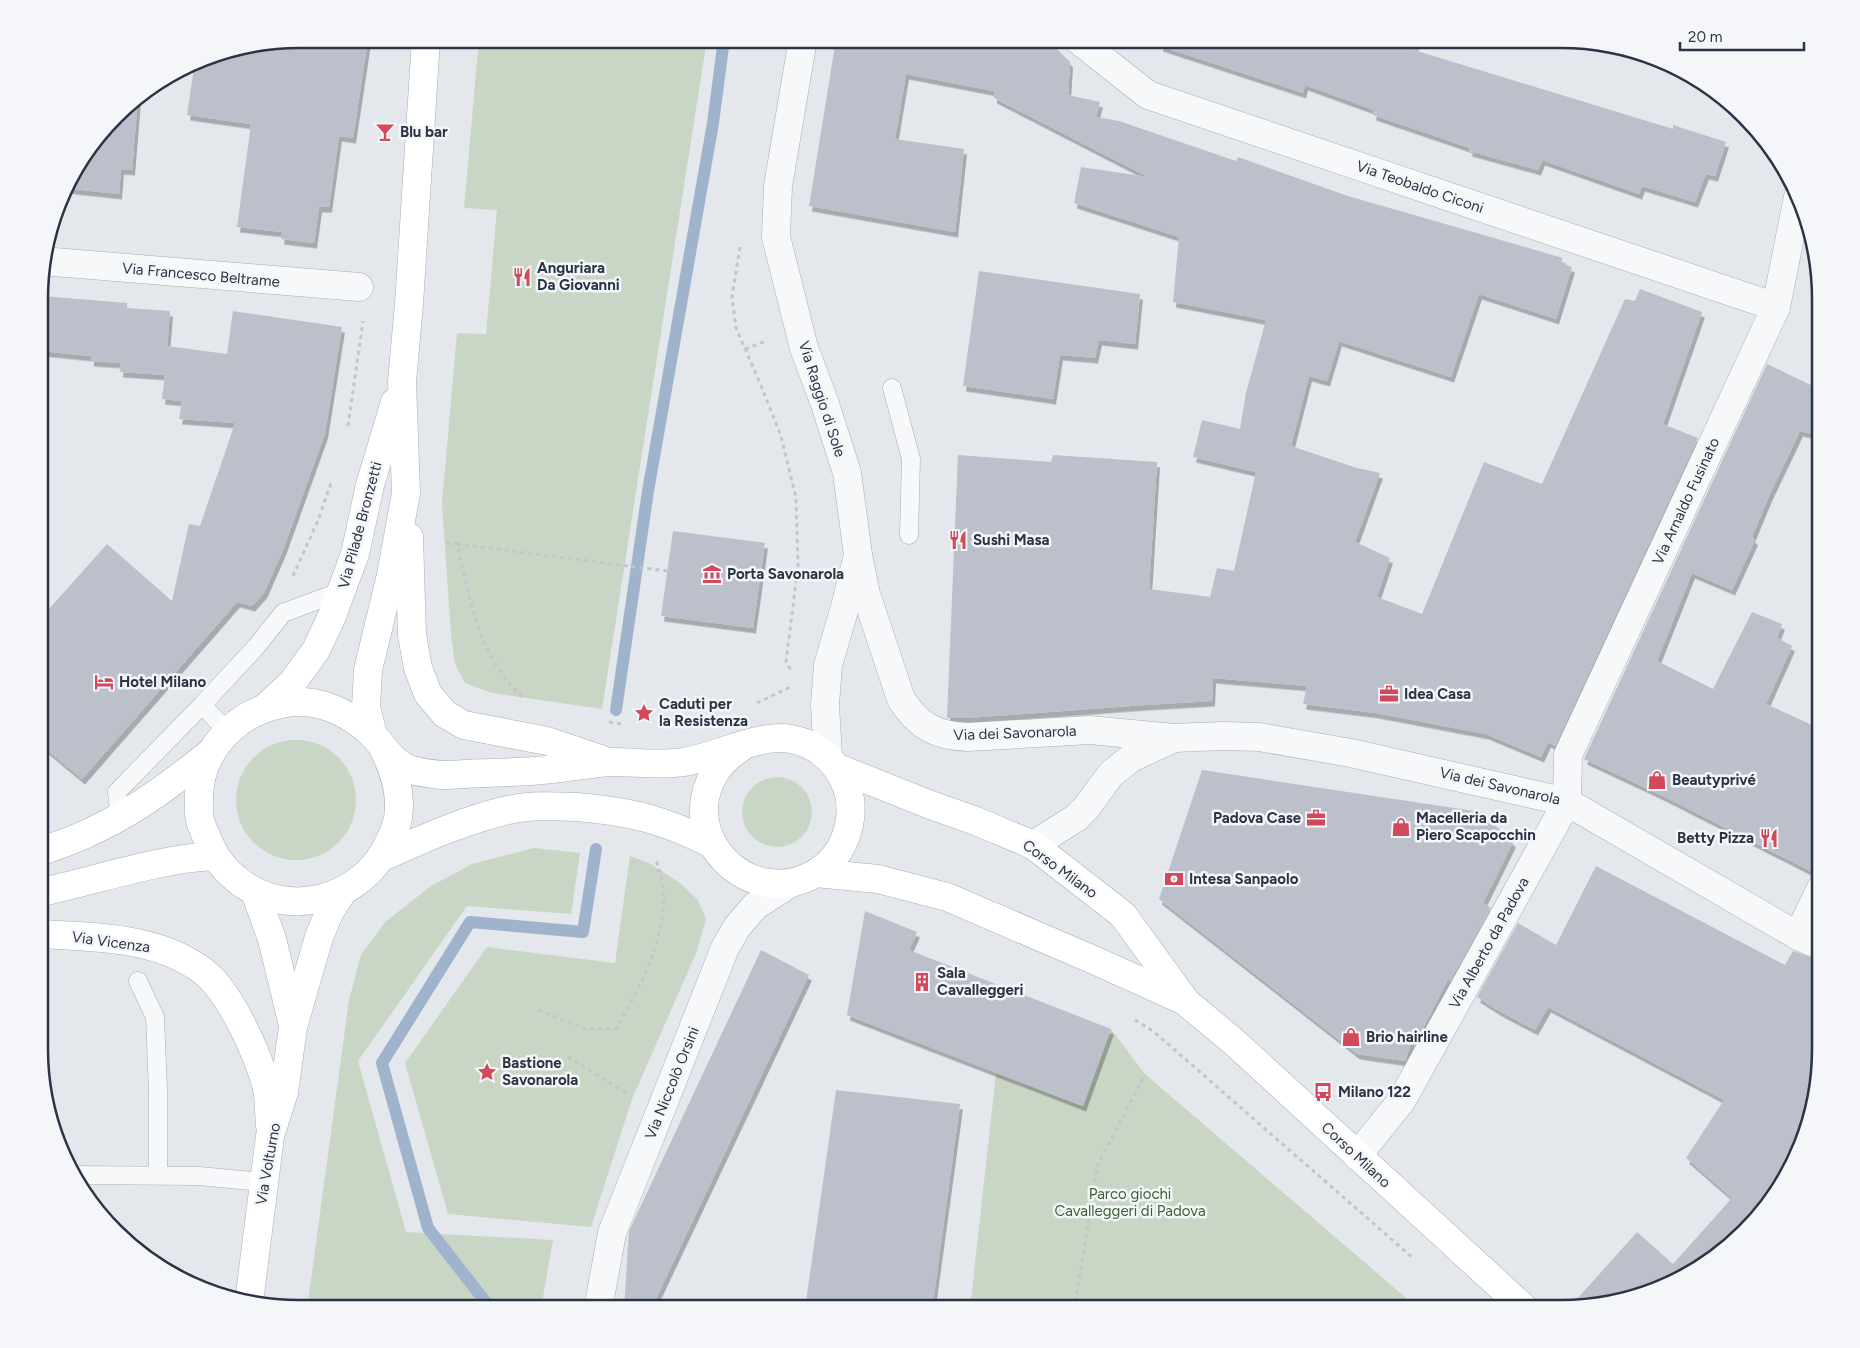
<svg xmlns="http://www.w3.org/2000/svg" width="1860" height="1348" viewBox="0 0 1860 1348" font-family="Figtree,sans-serif">
<style>
.green{fill:#c9d6c5}
.lines{fill:none;stroke-linecap:round;stroke-linejoin:round}
.stream{stroke:#9fb4cc;stroke-width:12}
.building{fill:#bbc0ca;filter:url(#shadow)}
.lane-casing{stroke:#a9aeb7;stroke-width:19}
.street-casing{stroke:#a9aeb7;stroke-width:29}
.secondary-casing{stroke:#a9aeb7;stroke-width:29}
.path{stroke:#c2c5cb;stroke-width:3;stroke-dasharray:4 4;stroke-linecap:butt}
.lane{stroke:#f7f8fa;stroke-width:18}
.street{stroke:#f7f8fa;stroke-width:28}
.secondary{stroke:#fff;stroke-width:28}
.labels{text-anchor:middle;stroke-width:5;stroke-linejoin:round;paint-order:stroke}
.poi-label{font-size:15px;font-weight:bold;fill:#2b3445;stroke:#f4f6f9;text-anchor:start}
.street-label{font-size:15px;fill:#2b3445;stroke:#f4f6f9}
.park-label{font-size:15px;fill:#3f6138;stroke:#f4f6f9}
.rim{fill:none;stroke:#2b3445;stroke-width:2.5}
</style>
<defs>
<filter id="shadow"><feDropShadow dx="3" dy="5.5" stdDeviation="0" flood-color="#0004"/></filter>
</defs>
<rect width="100%" height="100%" fill="#e4e7ec"/>
<g class="green">
<path d="M479 39H707L602 709 492 693 465 683 455 664 451 635 442 503 457 333 486 334 497 210 464 208Z"/>
<circle cx="296" cy="800" r="60"/>
<circle cx="777" cy="812" r="35"/>
<path d="M534 848 580 853 571 914 467 906 358 1061 406 1232 553 1240 541 1309H307L349 1000 361 955 385 922 431 886 472 864Z"/>
<path d="M630 856 649 863 680 883 698 900 706 919 697 951 632 1099 591 1227 448 1214 405 1063 487 947 615 963Z"/>
<path d="M1111 1029 1145 1074 1419 1309H970L996 1074 1082 1106Z"/>
</g>
<g class="lines">
<g class="stream">
<path d="M616 710 648 491 713 123 724 39"/>
<path d="M491 1309 428 1228 382 1063 470 922 583 932 596 849"/>
</g>
</g>
<g class="building">
<path d="M298 39H368L353 138 339 136 329 207H319L314 243 281 239 282 232 237 227 251 124 187 115 195 61 199 58Z"/>
<path d="M836 39H1047L1070 62 1068 95 1100 102 1096 117 1119 121 1236 161 1238 157 1348 196 1563 258 1561 263 1572 267 1556 319 1479 294 1451 377 1339 341 1327 381 1309 376 1291 446 1357 468 1380 473 1355 542 1390 558 1377 597 1422 614 1484 462 1542 484 1625 299 1635 301 1640 289 1702 312 1663 424 1698 438 1555 746 1548 742 1541 757 1486 734 1376 713 1303 704 1307 686 1213 678 1212 701 1144 705 967 718H947L958 455 1051 462 1053 455 1157 462 1149 589 1210 597 1217 568 1234 571 1256 472 1193 457 1202 420 1240 429 1246 393 1266 320 1173 302 1179 237 1074 203 1081 167 1148 177 994 98V91L906 74 895 139 964 149 955 232 809 206Z"/>
<path d="M1161 39H1417L1414 50 1673 129V125L1726 142 1715 176 1706 174 1695 202 1642 186 1639 194 1542 160 1538 170 1469 151 1470 148 1373 115 1374 110 1305 85 1303 93 1160 46Z"/>
<path d="M138 97 132 170 121 169 119 194 64 188 66 183 127 103Z"/>
<path d="M979 271 1140 294 1135 344 1099 340 1095 358 1060 355 1053 399 963 386Z"/>
<path d="M41 296 127 303V308L170 311 166 360 167 346 227 354 233 311 342 327 325 433 283 550 264 593 252 606 237 602 82 779 41 745V618L107 544 172 601 189 524 200 526 235 423 179 419 182 401 162 399 165 375 120 372 121 363 91 361V356L41 351Z"/>
<path d="M1767 364 1821 390V436L1800 431 1769 496 1752 537 1755 540 1732 590 1692 573 1657 661 1713 689 1752 612 1782 624 1777 638 1792 646 1766 704 1821 729V873L1816 874 1665 797 1584 759Z"/>
<path d="M673 531 765 543 753 628 661 616Z"/>
<path d="M1202 770 1481 812 1513 842 1483 903 1491 908 1450 981 1448 979 1416 1042 1412 1040 1405 1061 1357 1054 1159 899Z"/>
<path d="M1596 866 1785 965 1793 951 1821 961V1067L1807 1134 1767 1208 1720 1255 1677 1282 1629 1300 1569 1308 1637 1232 1673 1264 1732 1198 1686 1158 1724 1100 1548 1007 1535 1030 1499 1011 1477 997 1518 923 1556 945Z"/>
<path d="M865 911 917 932 909 950 1111 1029 1083 1106 847 1015Z"/>
<path d="M761 950 809 975 651 1309H624L629 1231Z"/>
<path d="M836 1090 960 1104 932 1309H805Z"/>
</g>
<g class="lines">
<g class="lane-casing">
<g id="lane">
<path d="M892 388 911 459 909 535"/>
<path d="M202 705 227 731"/>
<path d="M120 818 117 792 202 705 256 647 283 613 342 591"/>
<path d="M138 981 155 1017 158 1090V1175"/>
<path d="M72 1175 199 1176 263 1182"/>
</g>
</g>
<g class="street-casing">
<g id="street">
<path d="M803 39 778 186 776 237 804 348 825 404 847 473 858 555 845 607 828 665 825 705 828 757"/>
<path d="M1077 39 1148 95 1776 307"/>
<path d="M42 261 359 287"/>
<path d="M858 555 866 594 901 699C918 726 936 736 968 737L1090 730 1174 738 1223 736 1259 737 1351 753 1567 802 1798 936 1821 946"/>
<path d="M1033 845 1076 818 1086 808 1111 774 1131 758 1172 739"/>
<path d="M1798 936 1821 888"/>
<path d="M1357 1156 1402 1100 1567 802 1568 755 1776 307 1798 197"/>
<path d="M598 1309 612 1233 725 948 737 927 755 906 791 883"/>
</g>
</g>
<g class="secondary-casing">
<g id="secondary">
<path d="M409 537 412 635 418 668 428 694 445 714 464 725 547 741 603 760"/>
<path d="M266 707 293 682 316 650 332 616 355 554 370 485 395 402"/>
<path d="M373 735 366 707 368 670 391 575 406 493 402 382 409 304 426 39"/>
<path d="M383 748C394 770 402 793 398 818 396 830 390 841 384 852 356 900 291 917 244 885 230 875 218 864 211 847 208 839 202 829 200 820 198 814 199 805 199 798 199 753 233 715 277 705 312 696 344 709 371 733 381 743 389 757 401 765 411 772 431 774 443 775 458 775 473 773 487 773 509 772 531 772 553 769 572 767 592 763 611 762 635 762 660 766 684 762 716 757 760 733 791 739 828 746 855 781 850 819 847 841 836 861 816 873 750 912 674 836 716 771 723 760 733 753 743 746"/>
<path d="M838 768 928 804 976 821 1033 845 1123 915 1186 1002 1234 1042 1525 1309"/>
<path d="M41 851C107 831 157 796 210 753"/>
<path d="M380 858C421 840 464 820 508 810 531 805 554 806 577 807 632 812 662 819 712 844"/>
<path d="M816 873 878 879 947 897 1096 961 1185 1001"/>
<path d="M41 892C98 880 156 859 215 856"/>
<path d="M255 892 272 939 293 1025"/>
<path d="M41 934C97 937 167 937 211 978 223 990 233 1008 241 1023 251 1042 264 1072 268 1094 269 1104 269 1115 270 1125"/>
<path d="M249 1302 270 1136 284 1092 293 1027 319 937 329 913 343 891"/>
</g>
</g>
<g class="path">
<path d="M740 247 732 297 736 328 760 383 781 436 796 498 798 566 786 662 792 672"/>
<path d="M745 349 766 341"/>
<path d="M348 426 363 321"/>
<path d="M446 543 457 544C471 604 477 653 524 699"/>
<path d="M457 544 667 571"/>
<path d="M293 576 319 518 332 480"/>
<path d="M757 703 790 687"/>
<path d="M609 722 622 724"/>
<path d="M538 1010 586 1029H616C644 980 680 915 655 858"/>
<path d="M1135 1020 1153 1031 1413 1258"/>
<path d="M568 1057 629 1095"/>
<path d="M1074 1309 1098 1164 1145 1074"/>
</g>
<use href="#lane" class="lane"/>
<use href="#street" class="street"/>
<use href="#secondary" class="secondary"/>
</g>
<defs>
<g id="bar-bare" transform="scale(1.5)"><path d="M-6-5H6L.8 .8V4.5H3.5V6h-7V4.5H-.8V.8Z" fill="#d1495b" stroke="#f4f6f9" stroke-width="2.5" paint-order="stroke"/></g>
<g id="restaurant-bare" transform="scale(1.5)"><path d="M-5-6h1v4h1v-4h1v4h1v-4h1v5L-1.5 .5V6h-2V.5L-5-1ZM5-6V6H3V1.5H1.5Q1.5-4 5-6Z" fill="#d1495b" stroke="#f4f6f9" stroke-width="2.5" paint-order="stroke"/></g>
<g id="museum-bare" transform="scale(1.5)"><path d="M0-6L6-3V-2H-6V-3ZM-5-1h2V3h-2ZM-1-1h2V3h-2ZM3-1h2V3H3ZM-6 4H6V6H-6Z" fill="#d1495b" stroke="#f4f6f9" stroke-width="2.5" paint-order="stroke"/></g>
<g id="hotel-bare" transform="scale(1.5)"><path d="M-6-4.5h1.5V1H6V5H4.5V3h-9V5H-6ZM-4 0a1.8 1.8 0 1 1 3.6 0ZM.5 0V-2.5h3Q6-2.5 6 0Z" fill="#d1495b" stroke="#f4f6f9" stroke-width="2.5" paint-order="stroke"/></g>
<g id="office-bare" transform="scale(1.5)"><path d="M-6-3h4V-5.5h4V-3h4V5H-6ZM-1-4.5V-3h2v-1.5ZM-6 0V1H6V0Z" fill="#d1495b" stroke="#f4f6f9" stroke-width="2.5" paint-order="stroke"/></g>
<g id="sight-bare" transform="scale(1.5)"><path d="M0-6L1.8-2.2L6-1.7L2.9 1.2L3.7 5.4L0 3.3L-3.7 5.4L-2.9 1.2L-6-1.7L-1.8-2.2Z" fill="#d1495b" stroke="#f4f6f9" stroke-width="2.5" paint-order="stroke"/></g>
<g id="shop-bare" transform="scale(1.5)"><path d="M-5-2.5h2.3a2.7 3.5 0 0 1 5.4 0H5L5.5 6h-11ZM-1.5-2.5h3a1.5 2.3 0 0 0-3 0Z" fill="#d1495b" stroke="#f4f6f9" stroke-width="2.5" paint-order="stroke"/></g>
<g id="bank-bare" transform="scale(1.5)"><path d="M-6-4H6V4H-6ZM0-2.3a2.3 2.3 0 1 0 0 4.6a2.3 2.3 0 1 0 0-4.6Z" fill="#d1495b" stroke="#f4f6f9" stroke-width="2.5" paint-order="stroke"/></g>
<g id="building-bare" transform="scale(1.5)"><path d="M-4-6H4V6H1V3H-1V6H-4ZM-2.5-4.3h1.7v1.8h-1.7ZM.8-4.3h1.7v1.8H.8ZM-2.5-1h1.7V.8h-1.7ZM.8-1h1.7V.8H.8Z" fill="#d1495b" stroke="#f4f6f9" stroke-width="2.5" paint-order="stroke"/></g>
<g id="bus-bare" transform="scale(1.5)"><path d="M-5-6H5V4H4V6H2V4H-2V6H-4V4H-5ZM-3.5-4V0h7V-4ZM-3.5 1.2v1.5H-2V1.2ZM2 1.2v1.5H3.5V1.2Z" fill="#d1495b" stroke="#f4f6f9" stroke-width="2.5" paint-order="stroke"/></g>
</defs>
<g fill-rule="evenodd">
<use href="#bar-bare" x="385" y="132"/>
<use href="#restaurant-bare" x="522" y="277"/>
<use href="#restaurant-bare" x="958" y="540"/>
<use href="#museum-bare" x="712" y="574"/>
<use href="#hotel-bare" x="104" y="682"/>
<use href="#office-bare" x="1389" y="694"/>
<use href="#sight-bare" x="644" y="713"/>
<use href="#shop-bare" x="1657" y="780"/>
<use href="#office-bare" x="1316" y="818"/>
<use href="#shop-bare" x="1401" y="827"/>
<use href="#restaurant-bare" x="1769" y="838"/>
<use href="#bank-bare" x="1174" y="879"/>
<use href="#building-bare" x="922" y="982"/>
<use href="#shop-bare" x="1351" y="1037"/>
<use href="#sight-bare" x="487" y="1072"/>
<use href="#bus-bare" x="1323" y="1092"/>
</g>
<g class="labels">
<g class="poi-label">
<text x="400" y="137">Blu bar</text>
<text x="537" y="273">Anguriara<tspan x="537" dy="17">Da Giovanni</tspan></text>
<text x="973" y="545">Sushi Masa</text>
<text x="727" y="579">Porta Savonarola</text>
<text x="119" y="687">Hotel Milano</text>
<text x="1404" y="699">Idea Casa</text>
<text x="659" y="709">Caduti per<tspan x="659" dy="17">la Resistenza</tspan></text>
<text x="1672" y="785">Beautyprivé</text>
<text x="1301" y="823" text-anchor="end">Padova Case</text>
<text x="1416" y="823">Macelleria da<tspan x="1416" dy="17">Piero Scapocchin</tspan></text>
<text x="1754" y="843" text-anchor="end">Betty Pizza</text>
<text x="1189" y="884">Intesa Sanpaolo</text>
<text x="937" y="978">Sala<tspan x="937" dy="17">Cavalleggeri</tspan></text>
<text x="1366" y="1042">Brio hairline</text>
<text x="502" y="1068">Bastione<tspan x="502" dy="17">Savonarola</tspan></text>
<text x="1338" y="1097">Milano 122</text>
</g>
<g class="street-label">
<text transform="translate(1420 187) rotate(19)" y="5">Via Teobaldo Ciconi</text>
<text transform="translate(201 275) rotate(5)" y="5">Via Francesco Beltrame</text>
<text transform="translate(822 399) rotate(72)" y="5">Via Raggio di Sole</text>
<text transform="translate(1686 501) rotate(-65)" y="5">Via Arnaldo Fusinato</text>
<text transform="translate(360 525) rotate(-75)" y="5">Via Pilade Bronzetti</text>
<text transform="translate(1015 733) rotate(-2)" y="5">Via dei Savonarola</text>
<text transform="translate(1500 786) rotate(13)" y="5">Via dei Savonarola</text>
<text transform="translate(1060 869) rotate(36)" y="5">Corso Milano</text>
<text transform="translate(111 942) rotate(8)" y="5">Via Vicenza</text>
<text transform="translate(1489 943) rotate(-61)" y="5">Via Alberto da Padova</text>
<text transform="translate(672 1083) rotate(-68)" y="5">Via Niccolò Orsini</text>
<text transform="translate(1356 1155) rotate(43)" y="5">Corso Milano</text>
<text transform="translate(268 1164) rotate(-80)" y="5">Via Volturno</text>
</g>
<g class="park-label">
<text x="1130" y="1199">Parco giochi<tspan x="1130" dy="17">Cavalleggeri di Padova</tspan></text>
</g>
</g>
<path d="M0 0H1860V1348H0ZM299 48H1561A251 251 0 0 1 1812 299V1049A251 251 0 0 1 1561 1300H299A251 251 0 0 1 48 1049V299A251 251 0 0 1 299 48Z" fill="#f4f6f9" fill-rule="evenodd"/>
<path class="rim" d="M299 48H1561A251 251 0 0 1 1812 299V1049A251 251 0 0 1 1561 1300H299A251 251 0 0 1 48 1049V299A251 251 0 0 1 299 48Z"/>
<path d="M1680 42v8h124v-8" fill="none" stroke="#2b3445" stroke-width="2.5"/>
<text x="1688" y="42" font-size="15" fill="#2b3445" stroke="#f4f6f9" stroke-width="4" paint-order="stroke">20 m</text>
</svg>
